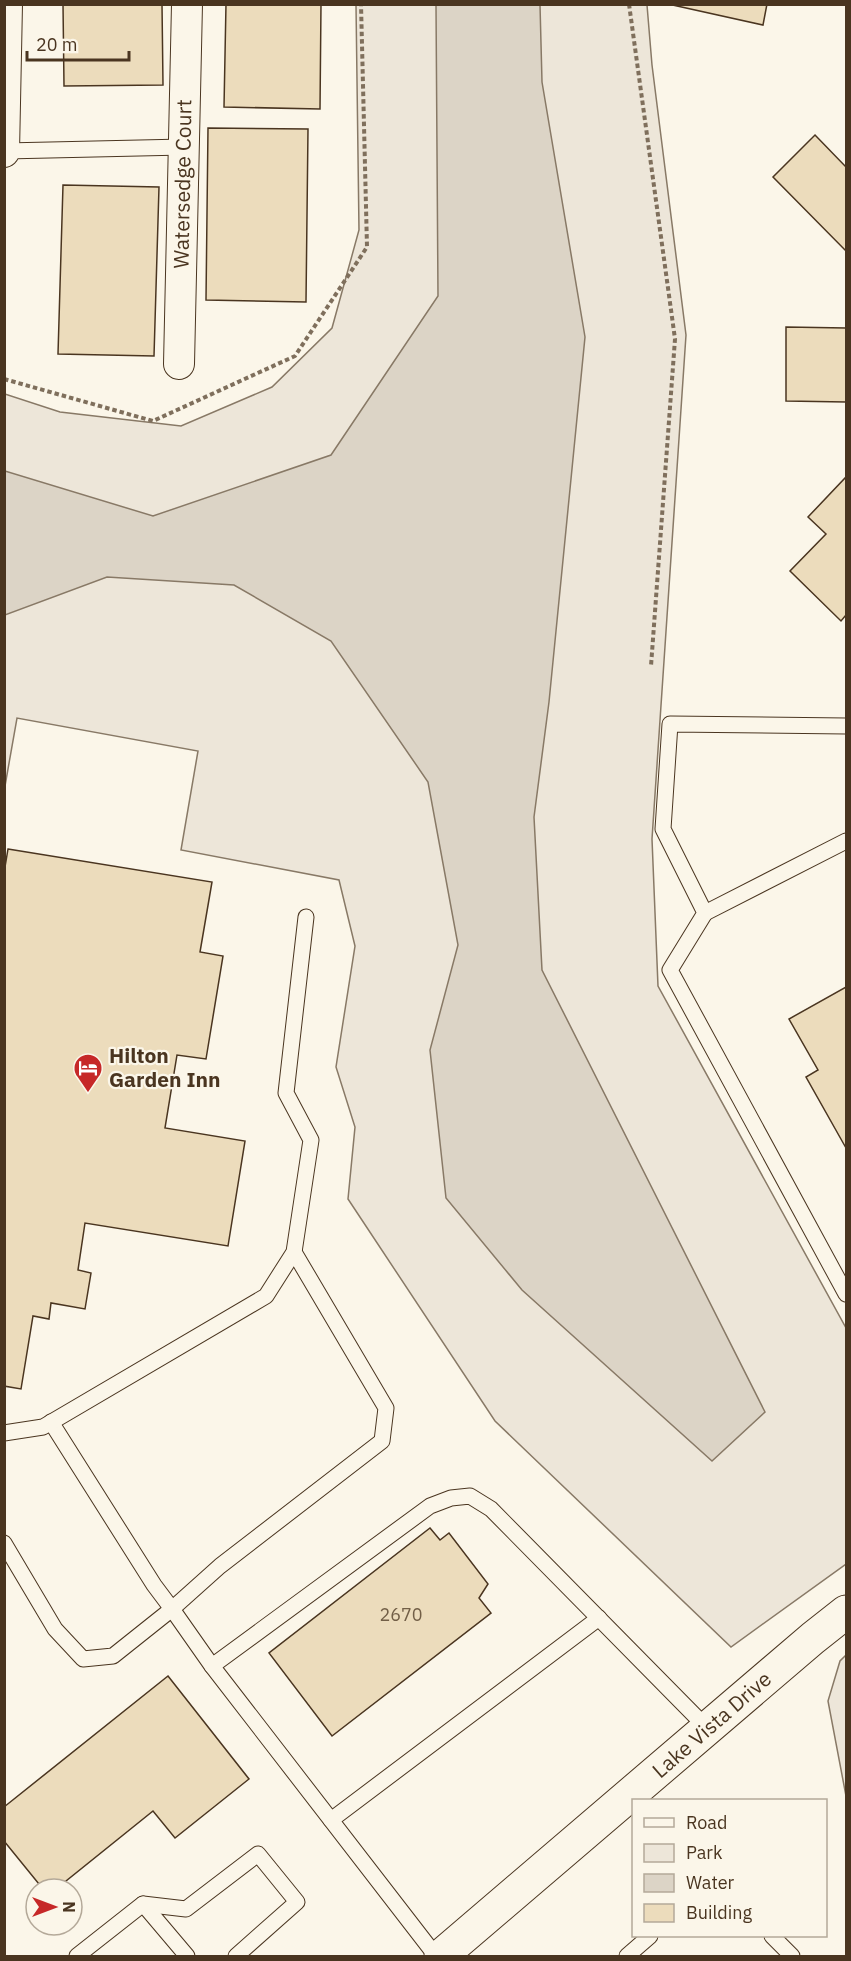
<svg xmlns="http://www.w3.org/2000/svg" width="851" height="1961" viewBox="0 0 851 1961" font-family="'IBM Plex Sans',sans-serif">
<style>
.green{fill:#ede6d9;stroke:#887966;stroke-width:1.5}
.water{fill:#dcd4c6;stroke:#887966;stroke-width:1.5}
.building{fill:#ecdcbc;stroke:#4a3520;stroke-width:1.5}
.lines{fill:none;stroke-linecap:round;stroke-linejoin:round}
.lane-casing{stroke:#4a3520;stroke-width:17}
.street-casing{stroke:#4a3520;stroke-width:32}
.secondary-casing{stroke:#4a3520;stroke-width:35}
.path{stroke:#7f6f5c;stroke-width:4;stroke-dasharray:4.5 3;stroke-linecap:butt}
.lane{stroke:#fbf6e9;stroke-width:15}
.street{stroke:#fbf6e9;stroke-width:30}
.secondary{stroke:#fbf6e9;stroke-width:33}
.labels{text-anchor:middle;stroke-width:4.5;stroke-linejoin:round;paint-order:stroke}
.number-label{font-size:18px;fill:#725f47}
.street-label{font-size:21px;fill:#4a3520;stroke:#fbf6e9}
.poi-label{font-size:21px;font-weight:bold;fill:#4a3520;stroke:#fbf6e9;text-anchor:start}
</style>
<rect width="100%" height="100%" fill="#fbf6e9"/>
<g class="green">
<path d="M356 5H647L652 65 686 335 652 839 658 986 846 1328V1564L731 1647 495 1421 348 1199 355 1127 336 1067 355 946 339 880 181 850 198 751 17 718 5 786V394L60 412 181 426 272 387 332 328 359 230Z"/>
<path d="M846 1655V1796L828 1701 840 1661Z"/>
</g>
<path class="water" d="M436 5H540L542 82 585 337 549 702 534 817 542 970 765 1412 712 1461 522 1290 446 1198 430 1050 458 945 428 782 331 641 234 585 107 577 5 615V471L153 516 331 455 438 296Z"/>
<g class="building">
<path d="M63 4H162L163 85 64 86Z"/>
<path d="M226 4H321L320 109 224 107Z"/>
<path d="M668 4H767L763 25Z"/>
<path d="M208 128 308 129 306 302 206 300Z"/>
<path d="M815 135 846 167V251L773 177Z"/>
<path d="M63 185 159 187 154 356 58 354Z"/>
<path d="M786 327 846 328V402L786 401Z"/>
<path d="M846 477V615L841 621 790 571 826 534 808 517Z"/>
<path d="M8 849 212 882 200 952 223 956 206 1059 177 1055 165 1128 245 1141 228 1246 85 1223 78 1270 91 1273 85 1309 51 1303 49 1319 33 1316 21 1389 4 1386V873Z"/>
<path d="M846 987V1148L806 1077 818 1070 789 1019Z"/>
<path d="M430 1528 440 1540 449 1533 488 1584 479 1598 491 1613 332 1736 269 1653Z"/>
<path d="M168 1676 249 1779 175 1838 153 1811 56 1889H43L4 1841V1807Z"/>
</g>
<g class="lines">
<g class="lane-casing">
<g id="lane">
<path d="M5 151 184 147"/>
<path d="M846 726 670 724 663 829 705 913 670 970 846 1294"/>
<path d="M705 913 846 841"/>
<path d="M51 1422 154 1585 172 1609 220 1566 382 1441 386 1408 294 1252"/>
<path d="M4 1433 43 1427 266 1296 294 1252 311 1140 286 1093 306 917"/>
<path d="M4 1543 55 1629 83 1659 113 1656 172 1609 212 1666 436 1956"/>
<path d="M212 1666 430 1506 451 1498 470 1496 491 1509 708 1729"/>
<path d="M331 1820 599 1618"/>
<path d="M143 1904 187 1956"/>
<path d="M772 1936 792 1956"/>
<path d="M77 1956 143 1904 186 1909 258 1854 297 1902 236 1956"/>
<path d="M627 1956 650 1936"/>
</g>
</g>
<g class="street-casing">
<g id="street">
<path d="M4 152 7 4"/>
<path d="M179 364 187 4"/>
</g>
</g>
<g class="secondary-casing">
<path id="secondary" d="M441 1956 813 1638 846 1612"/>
</g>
<g class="path">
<path d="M629 4 675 339 651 666"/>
<path d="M4 379 153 421 295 356 367 247 361 4"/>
</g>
<use href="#lane" class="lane"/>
<use href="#street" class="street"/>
<use href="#secondary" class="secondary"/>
</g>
<defs>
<g id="hotel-pin" transform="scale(1.5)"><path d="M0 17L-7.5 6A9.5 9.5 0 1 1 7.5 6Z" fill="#c62828" stroke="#fbf6e9"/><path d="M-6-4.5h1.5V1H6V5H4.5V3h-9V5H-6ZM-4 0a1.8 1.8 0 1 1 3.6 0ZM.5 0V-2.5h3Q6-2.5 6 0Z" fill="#fff"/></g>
</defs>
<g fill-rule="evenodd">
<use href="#hotel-pin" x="88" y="1068"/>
</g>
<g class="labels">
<g class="number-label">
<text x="401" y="1621">2670</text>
</g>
<g class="street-label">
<text transform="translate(183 184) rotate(-89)" y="7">Watersedge Court</text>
<text transform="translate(712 1725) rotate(-41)" y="7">Lake Vista Drive</text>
</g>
<g class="poi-label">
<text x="109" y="1063">Hilton<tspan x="109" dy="24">Garden Inn</tspan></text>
</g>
</g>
<rect width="851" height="1961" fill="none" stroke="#4a3520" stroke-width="12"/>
<rect x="632" y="1799" width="195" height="138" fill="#fbf6e9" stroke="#b4a999" stroke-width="1.5"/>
<rect x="644" y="1818" width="30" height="9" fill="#fbf6e9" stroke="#b4a999" stroke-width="1.5"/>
<text x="686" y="1829" font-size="18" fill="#4a3520">Road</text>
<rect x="644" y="1844" width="30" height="18" fill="#ede6d9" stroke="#b4a999" stroke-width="1.5"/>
<text x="686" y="1859" font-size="18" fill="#4a3520">Park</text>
<rect x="644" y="1874" width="30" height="18" fill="#dcd4c6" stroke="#b4a999" stroke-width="1.5"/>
<text x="686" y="1889" font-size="18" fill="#4a3520">Water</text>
<rect x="644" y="1904" width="30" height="18" fill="#ecdcbc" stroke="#b4a999" stroke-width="1.5"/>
<text x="686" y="1919" font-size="18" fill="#4a3520">Building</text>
<g transform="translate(54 1907) rotate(90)"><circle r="28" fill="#fbf6e9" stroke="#b4a999" stroke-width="1.5"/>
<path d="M0-4.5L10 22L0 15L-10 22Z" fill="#c62828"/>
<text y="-9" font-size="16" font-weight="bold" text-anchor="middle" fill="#4a3520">N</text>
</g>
<path d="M27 51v9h102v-9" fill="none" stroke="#4a3520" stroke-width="3"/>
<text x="36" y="51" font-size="18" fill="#4a3520" stroke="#fbf6e9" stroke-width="4.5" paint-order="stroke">20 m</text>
</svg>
